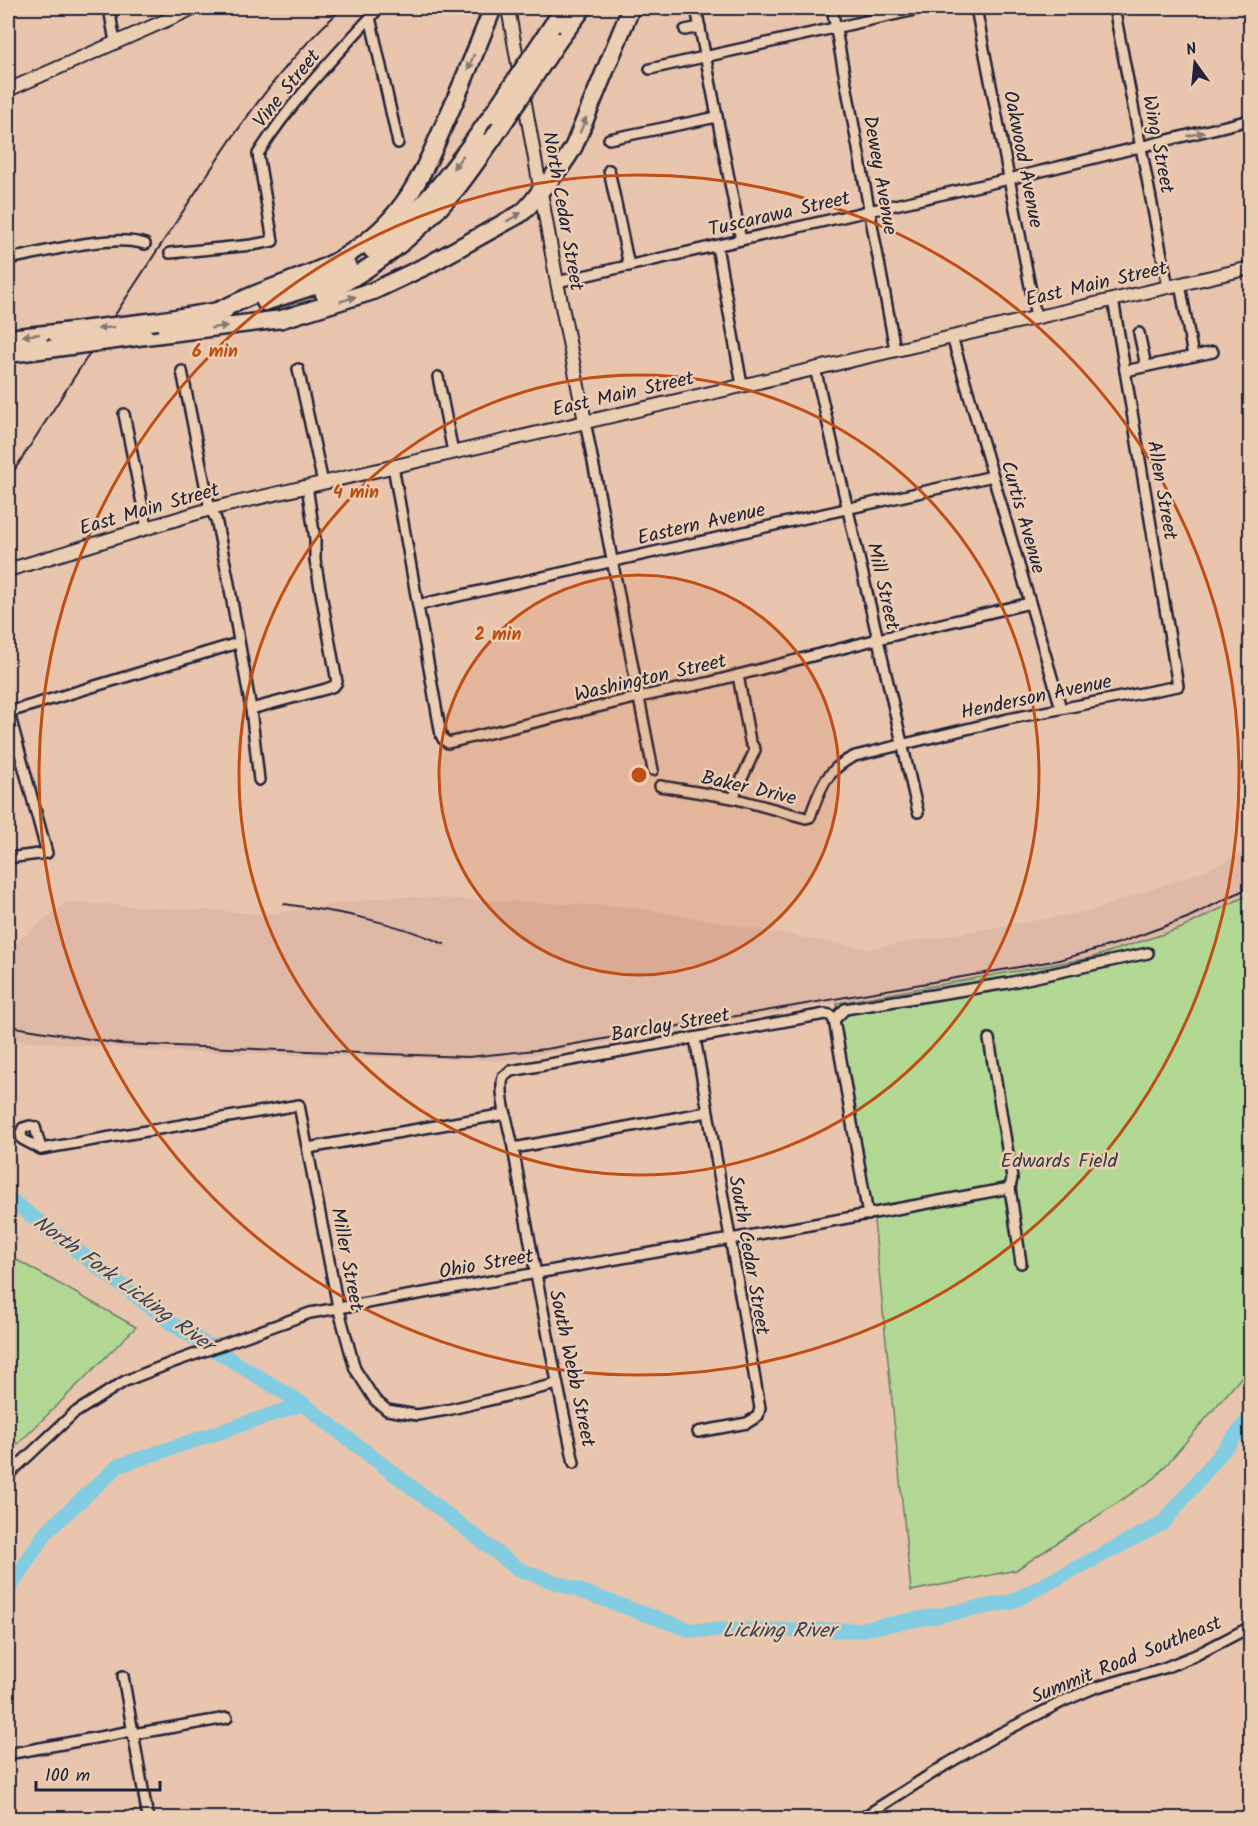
<svg xmlns="http://www.w3.org/2000/svg" width="1258" height="1826" viewBox="0 0 1258 1826" font-family="Kalam,sans-serif">
<style>
.built{fill:#e0b8a6}
.green{fill:#b2d894;stroke:#6a7d68;stroke-width:1.5}
.lines{fill:none;stroke-linecap:round;stroke-linejoin:round}
.river{stroke:#82cde2;stroke-width:15}
.street-casing{stroke:#22223b;stroke-width:14}
.secondary-casing{stroke:#22223b;stroke-width:16}
.highway-casing{stroke:#22223b;stroke-width:21}
.street{stroke:#eccfb3;stroke-width:9}
.secondary{stroke:#eccfb3;stroke-width:12}
.highway{stroke:#eccfb3;stroke-width:16}
.rail{stroke:#22223b;stroke-width:2}
.highway-bridge-casing{stroke:#22223b;stroke-width:21;stroke-linecap:butt}
.highway-bridge{stroke:#eccfb3;stroke-width:16}
.oneway{fill:#877877}
.ring{fill:none;stroke:#c04e15;stroke-width:3}
.labels{text-anchor:middle;stroke-width:5;stroke-linejoin:round;paint-order:stroke}
.street-label{font-size:20px;fill:#22223b;stroke:#eccfb3}
.park-label{font-size:20px;fill:#383d48;stroke:#eccfb3}
.water-label{font-size:21px;font-style:italic;fill:#35445c;stroke:#eccfb3}
.centre{fill:#c04e15;stroke:#eccfb3;stroke-width:3}
.ring-label{font-size:18px;text-anchor:middle;font-weight:bold;fill:#c04e15;stroke:#eccfb3;stroke-width:5;stroke-linejoin:round;paint-order:stroke}
</style>
<rect width="100%" height="100%" fill="#eac5ae"/>
<filter id="ink" filterUnits="userSpaceOnUse"><feTurbulence type="fractalNoise" baseFrequency=".0167" numOctaves="2"/><feDisplacementMap in="SourceGraphic" scale="12" xChannelSelector="R" yChannelSelector="G"/><feConvolveMatrix kernelMatrix="1 2 1 2 8 2 1 2 1" color-interpolation-filters="sRGB"/></filter>
<g filter="url(#ink)">
<path class="built" d="M1250 848V894L1182 928 1090 958 500 1061 154 1051 8 1040V949L66 902 268 914 393 896 635 907 867 949 1090 911 1207 870Z"/>
<g class="green">
<path d="M1250 894V1367L1155 1478 1016 1570 911 1591 873 1211 837 1003 1090 958 1182 928Z"/>
<path d="M8 1255 136 1327 8 1454Z"/>
</g>
<g class="lines">
<g class="river">
<path d="M8 1198 174 1325 303 1404 518 1569 690 1630H858L1011 1602 1163 1523 1250 1418"/>
<path d="M8 1591 46 1532 118 1466 303 1404"/>
</g>
<g class="street-casing">
<g id="street">
<path d="M109 8 115 42"/>
<path d="M696 8 741 240"/>
<path d="M832 8 895 349"/>
<path d="M976 8 1036 317"/>
<path d="M1114 8 1168 287"/>
<path d="M1247 8 1250 24"/>
<path d="M370 17 398 143"/>
<path d="M685 30 700 27"/>
<path d="M650 69 924 8"/>
<path d="M609 139 717 117"/>
<path d="M609 170 629 266"/>
<path d="M717 246 742 385"/>
<path d="M170 253 252 245 273 241 258 154C292 100 337 54 379 8"/>
<path d="M8 259C43 253 111 233 145 244"/>
<path d="M557 282 1009 179 1250 120"/>
<path d="M1180 284 1193 356"/>
<path d="M1139 333 1146 366"/>
<path d="M952 337 1061 708"/>
<path d="M815 368 918 812"/>
<path d="M298 369 323 483"/>
<path d="M182 371 210 509 216 519 228 578 251 709 259 780"/>
<path d="M1125 371 1213 352"/>
<path d="M438 377 453 452"/>
<path d="M124 414 147 528"/>
<path d="M585 421 653 770"/>
<path d="M393 466 441 735 443 739 448 743 639 697 707 683 878 639 1030 603"/>
<path d="M418 605 993 476"/>
<path d="M8 709 47 853 8 858"/>
<path d="M251 709 326 689 334 686 337 682 315 560V539L307 486"/>
<path d="M9 712 238 643"/>
<path d="M660 786 733 798 806 818 810 817C820 789 826 769 855 756L1008 719 1178 686 1113 299"/>
<path d="M733 798 755 750 750 741 738 675"/>
<path d="M834 1020 845 1009 1008 983 1148 953"/>
<path d="M834 1020 868 1215"/>
<path d="M695 1038 760 1408 758 1416 747 1423 698 1432"/>
<path d="M989 1039 1012 1178 1010 1188 1021 1263"/>
<path d="M30 1126 35 1127 41 1149 22 1139 21 1133 23 1128Z"/>
<path d="M308 1148 506 1114"/>
<path d="M514 1148 707 1112"/>
<path d="M41 1149 299 1105 338 1307 355 1369 375 1400 387 1410 417 1415 447 1410 557 1384"/>
<path d="M574 1463C552 1360 532 1257 514 1153 511 1133 498 1095 503 1077L511 1071 825 1014 830 1015 834 1020"/>
<path d="M8 1475 73 1414 125 1381 171 1363 310 1313 793 1228 1010 1188"/>
<path d="M123 1676 148 1818"/>
<path d="M133 1734 227 1718"/>
<path d="M8 1754 132 1731"/>
<path d="M862 1818 947 1764 999 1734 1066 1700 1094 1688 1164 1668 1196 1655 1250 1627"/>
</g>
</g>
<g class="secondary-casing">
<g id="secondary">
<path d="M508 8 557 282 585 421"/>
<path d="M8 90 194 8"/>
<path d="M8 570 210 509 1250 268"/>
</g>
</g>
<g class="highway-casing">
<g id="highway">
<path d="M552 26 565 8"/>
<path d="M558 41 583 8"/>
<path d="M372 250C421 214 457 165 492 115"/>
<path d="M324 294C374 268 420 232 456 189 469 173 480 156 492 140"/>
<path d="M265 302 320 284 348 267"/>
<path d="M215 312C230 306 245 298 261 292 294 279 327 270 356 249 404 217 422 176 444 125 462 86 477 47 493 8"/>
<path d="M157 321 225 310"/>
<path d="M145 336 282 319 373 291 428 265 520 214C531 206 534 199 542 189 555 175 565 163 574 146L631 8"/>
<path d="M8 338 55 333"/>
<path d="M8 354 48 349"/>
</g>
</g>
<use href="#street" class="street"/>
<use href="#secondary" class="secondary"/>
<use href="#highway" class="highway"/>
<g class="rail">
<path d="M8 480C63 394 119 308 176 222 226 146 275 68 343 8"/>
<path d="M284 904C339 912 392 921 444 944"/>
<path d="M8 1026 120 1044 468 1057 546 1049 1059 960 1119 943 1187 918 1250 887"/>
</g>
<g class="highway-bridge-casing">
<g id="highway-bridge">
<path d="M492 115 552 26"/>
<path d="M492 140 558 41"/>
<path d="M55 333 157 321"/>
<path d="M48 349 145 336"/>
</g>
</g>
<use href="#highway-bridge" class="highway-bridge"/>
</g>
<defs><path id="oneway-solid" d="M-6-.8H1V-3.2L6.5 0L1 3.2V.8H-6Z" transform="scale(1.5)"/></defs>
<g class="oneway">
<use href="#oneway-solid" transform="translate(471 62) rotate(111)"/>
<use href="#oneway-solid" transform="translate(583 125) rotate(-68)"/>
<use href="#oneway-solid" transform="translate(1196 134) rotate(-14)"/>
<use href="#oneway-solid" transform="translate(458 162) rotate(127)"/>
<use href="#oneway-solid" transform="translate(514 217) rotate(-31)"/>
<use href="#oneway-solid" transform="translate(348 299) rotate(-18)"/>
<use href="#oneway-solid" transform="translate(219 327) rotate(-8)"/>
<use href="#oneway-solid" transform="translate(106 328) rotate(174)"/>
<use href="#oneway-solid" transform="translate(31 335) rotate(174)"/>
</g>
</g>
<circle cx="639" cy="775" r="200" fill="#c04e15" fill-opacity=".12"/>
<g class="ring">
<circle cx="639" cy="775" r="200"/>
<circle cx="639" cy="775" r="400"/>
<circle cx="639" cy="775" r="600"/>
</g>
<g class="labels">
<g class="street-label">
<text transform="translate(286 88) rotate(-51)" y="7">Vine Street</text>
<text transform="translate(1159 144) rotate(79)" y="7">Wing Street</text>
<text transform="translate(1024 159) rotate(79)" y="7">Oakwood Avenue</text>
<text transform="translate(881 175) rotate(80)" y="7">Dewey Avenue</text>
<text transform="translate(564 211) rotate(80)" y="7">North Cedar Street</text>
<text transform="translate(779 213) rotate(-13)" y="7">Tuscarawa Street</text>
<text transform="translate(1096 283) rotate(-13)" y="7">East Main Street</text>
<text transform="translate(623 393) rotate(-13)" y="7">East Main Street</text>
<text transform="translate(1163 490) rotate(80)" y="7">Allen Street</text>
<text transform="translate(149 508) rotate(-16)" y="7">East Main Street</text>
<text transform="translate(1024 517) rotate(74)" y="7">Curtis Avenue</text>
<text transform="translate(701 523) rotate(-13)" y="7">Eastern Avenue</text>
<text transform="translate(884 586) rotate(77)" y="7">Mill Street</text>
<text transform="translate(650 677) rotate(-13)" y="7">Washington Street</text>
<text transform="translate(1036 696) rotate(-12)" y="7">Henderson Avenue</text>
<text transform="translate(749 787) rotate(13)" y="7">Baker Drive</text>
<text transform="translate(670 1024) rotate(-10)" y="7">Barclay Street</text>
<text transform="translate(750 1255) rotate(80)" y="7">South Cedar Street</text>
<text transform="translate(348 1259) rotate(79)" y="7">Miller Street</text>
<text transform="translate(486 1263) rotate(-10)" y="7">Ohio Street</text>
<text transform="translate(573 1368) rotate(78)" y="7">South Webb Street</text>
<text transform="translate(1126 1659) rotate(-22)" y="7">Summit Road Southeast</text>
</g>
<g class="park-label">
<text x="1059" y="1167">Edwards Field</text>
</g>
<g class="water-label">
<text transform="translate(124 1283) rotate(36)" y="7">North Fork Licking River</text>
<text x="779" y="1637">Licking River</text>
</g>
</g>
<circle cx="639" cy="775" r="9" class="centre"/>
<g class="ring-label">
<text x="215" y="357">6 min</text>
<text x="356" y="498">4 min</text>
<text x="498" y="640">2 min</text>
</g>
<rect width="1258" height="1826" fill="none" stroke="#eccfb3" stroke-width="30"/>
<rect x="15" y="15" width="1228" height="1796" fill="none" stroke="#22223b" stroke-width="2" filter="url(#ink)"/>
<g transform="translate(1195 63) rotate(345)" stroke="#eccfb3" stroke-width="4.5" paint-order="stroke">
<path d="M0-4.5L10 22L0 15L-10 22Z" fill="#22223b"/>
<text y="-9" font-size="16" font-weight="bold" text-anchor="middle" fill="#22223b">N</text>
</g>
<path d="M36 1781v9h124v-9" fill="none" stroke="#22223b" stroke-width="3"/>
<text x="45" y="1781" font-size="18" fill="#22223b" stroke="#eccfb3" stroke-width="4.5" paint-order="stroke">100 m</text>
</svg>
